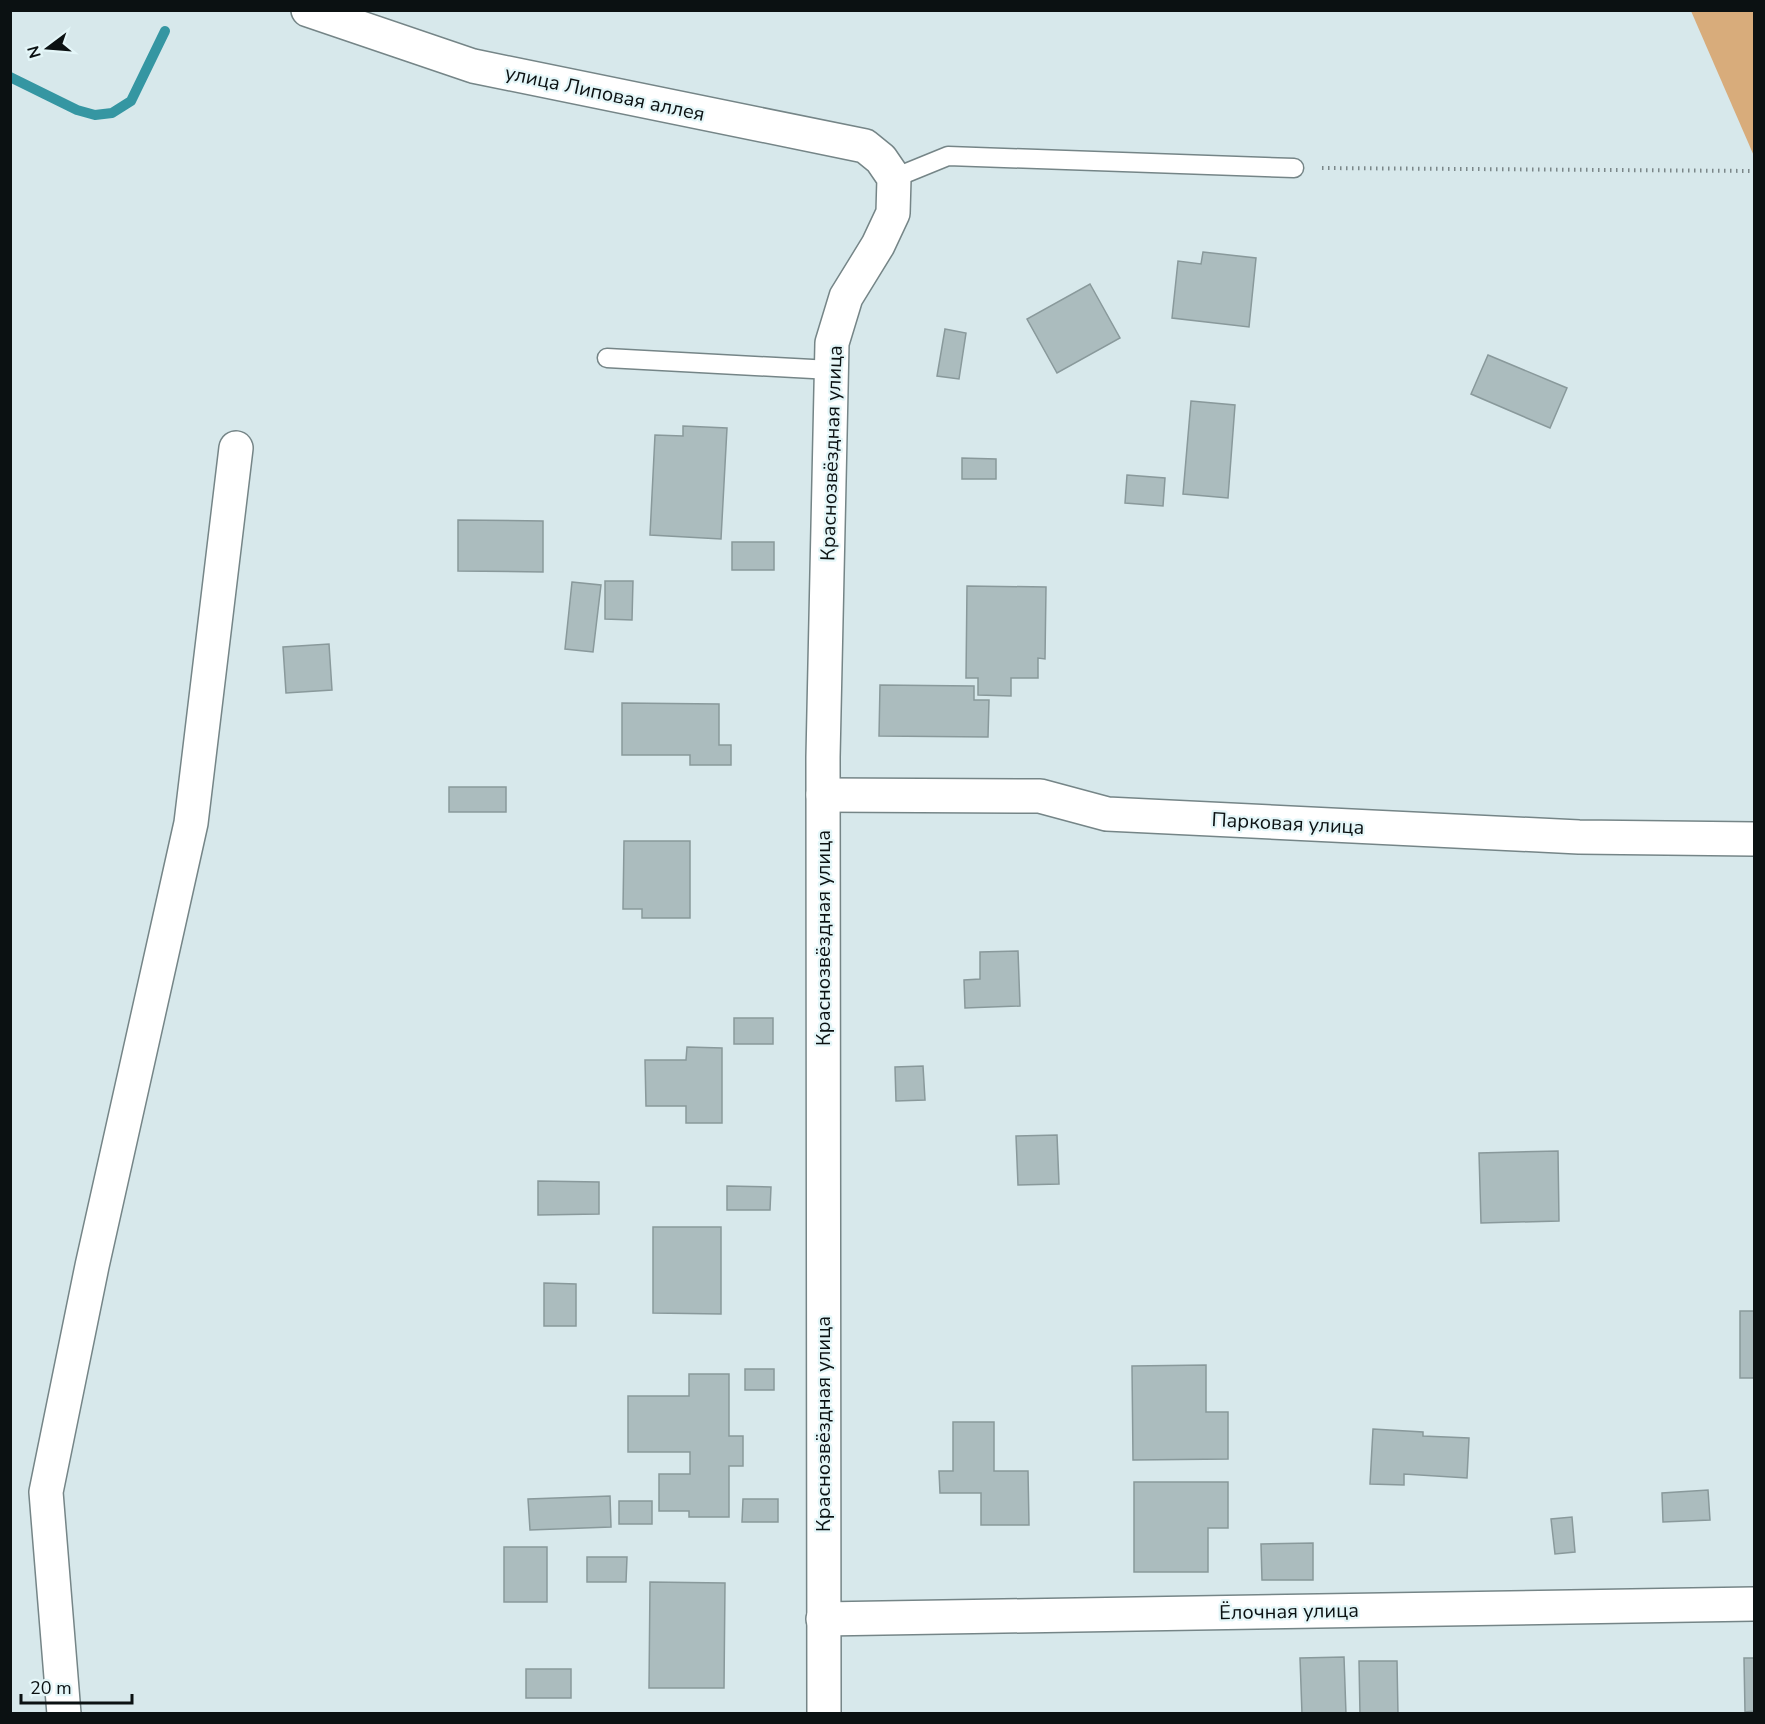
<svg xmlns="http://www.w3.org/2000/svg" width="1765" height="1724" viewBox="0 0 1765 1724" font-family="'Nunito Sans',sans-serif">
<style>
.green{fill:#d8ac7b}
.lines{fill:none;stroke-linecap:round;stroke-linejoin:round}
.stream{stroke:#3596a2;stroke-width:10}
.building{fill:#abbcbe;stroke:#89999b;stroke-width:1.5}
.lane-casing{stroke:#758587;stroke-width:21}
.street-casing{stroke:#758587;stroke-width:36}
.path{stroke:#7b8789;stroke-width:4;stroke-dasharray:1.5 4.5;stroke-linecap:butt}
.lane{stroke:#fff;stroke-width:18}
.street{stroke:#fff;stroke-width:33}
.labels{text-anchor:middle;stroke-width:4.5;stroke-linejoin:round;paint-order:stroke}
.street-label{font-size:20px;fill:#0b1112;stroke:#e4f6f8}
</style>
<rect width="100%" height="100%" fill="#d7e8eb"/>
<path class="green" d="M1691 11H1754V156Z"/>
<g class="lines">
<path class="stream" d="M10 77 77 110 95 115 112 113 131 101 165 31"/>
</g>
<g class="building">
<path d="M1203 252 1256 258 1249 327 1172 318 1178 261 1201 264Z"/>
<path d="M1090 284 1120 338 1057 373 1027 319Z"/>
<path d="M945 329 966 333 959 379 937 376Z"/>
<path d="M1488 355 1567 388 1550 428 1471 394Z"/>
<path d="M1191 401 1235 405 1228 498 1183 494Z"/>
<path d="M683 426 727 428 721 539 650 535 655 435 683 436Z"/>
<path d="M962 458 996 459V479H962Z"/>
<path d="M1127 475 1165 478 1163 506 1125 503Z"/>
<path d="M458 520 543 521V572L458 571Z"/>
<rect x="732" y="542" width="42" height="28"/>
<path d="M605 581H633L632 620 605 619Z"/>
<path d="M572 582 601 585 593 652 565 649Z"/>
<path d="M967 586 1046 587 1045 659 1038 658V678H1011V696L978 695V678H966Z"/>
<path d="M329 644 332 690 286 693 283 647Z"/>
<path d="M880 685 974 686V700H989L988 737 879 736Z"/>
<path d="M622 703 719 704V745H731V765H690V755H622Z"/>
<rect x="449" y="787" width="57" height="25"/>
<path d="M624 841H690V918H642V909H623Z"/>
<path d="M1018 951 1020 1006 965 1008 964 980 980 979V952Z"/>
<rect x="734" y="1018" width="39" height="26"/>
<path d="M687 1047 722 1048V1123H686V1106H646L645 1060H686Z"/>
<path d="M923 1066 925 1100 896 1101 895 1067Z"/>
<path d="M1057 1135 1059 1184 1018 1185 1016 1136Z"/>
<path d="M1558 1151 1559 1221 1481 1223 1479 1153Z"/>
<path d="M538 1181 599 1182V1214L538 1215Z"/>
<path d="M727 1186 771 1187 770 1210H727Z"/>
<path d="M653 1227H721V1314L653 1313Z"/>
<path d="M544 1283 576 1284V1326H544Z"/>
<rect x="1740" y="1311" width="14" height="67"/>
<path d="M1206 1365V1412H1228V1459L1133 1460 1132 1366Z"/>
<rect x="745" y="1369" width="29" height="21"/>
<path d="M689 1374H729V1436H743V1466H729V1517H689V1511H659V1474H690V1452H628V1396H689Z"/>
<path d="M953 1422H994V1471H1028L1029 1525H981V1493H940L939 1471H953Z"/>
<path d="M1373 1429 1423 1432V1436L1469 1438 1467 1478 1404 1474V1485L1370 1484Z"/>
<path d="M1134 1482H1228V1528H1208V1572H1134Z"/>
<path d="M1708 1490 1710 1520 1663 1522 1662 1493Z"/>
<path d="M610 1496 611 1527 530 1530 528 1499Z"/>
<path d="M743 1499H778V1522H742Z"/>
<rect x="619" y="1501" width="33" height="23"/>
<path d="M1572 1517 1575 1552 1555 1554 1551 1519Z"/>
<path d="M1313 1543V1580H1262L1261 1544Z"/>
<rect x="504" y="1547" width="43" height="55"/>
<path d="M587 1557H627L626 1582H587Z"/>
<path d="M650 1582 725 1583 724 1688H649Z"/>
<path d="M1344 1657 1346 1714H1302L1300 1658Z"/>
<path d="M1744 1658H1754V1711L1745 1712Z"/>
<path d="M1359 1661H1397L1398 1714H1360Z"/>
<rect x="526" y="1669" width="45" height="29"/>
</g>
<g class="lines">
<g class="lane-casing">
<g id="lane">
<path d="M894 178 948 156 1294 168"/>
<path d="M607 358 831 370"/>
</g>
</g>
<g class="street-casing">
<g id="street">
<path d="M308 10 473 66 865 146 881 159 894 178 893 213 878 245 846 297 832 343 823 757 824 1714"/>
<path d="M823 795 1040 796 1107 814 1579 837 1754 839"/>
<path d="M823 1619 1754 1604"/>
<path d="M64 1714 46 1492 92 1266 191 823 236 448"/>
</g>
</g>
<path class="path" d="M1322 168 1754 171"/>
<use href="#lane" class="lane"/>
<use href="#street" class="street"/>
</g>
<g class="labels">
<g class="street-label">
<text transform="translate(605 93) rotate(12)" y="7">улица Липовая аллея</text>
<text transform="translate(831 453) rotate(-88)" y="7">Краснозвёздная улица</text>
<text transform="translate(1288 823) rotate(3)" y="7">Парковая улица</text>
<text transform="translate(823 938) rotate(-90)" y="7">Краснозвёздная улица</text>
<text transform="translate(823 1424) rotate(-90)" y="7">Краснозвёздная улица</text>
<text transform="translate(1289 1611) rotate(-1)" y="7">Ёлочная улица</text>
</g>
</g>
<rect width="1765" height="1724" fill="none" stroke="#0b1112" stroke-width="24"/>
<g transform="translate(48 48) rotate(254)" stroke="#e4f6f8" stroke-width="4.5" paint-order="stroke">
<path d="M0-4.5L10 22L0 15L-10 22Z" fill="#0b1112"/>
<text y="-9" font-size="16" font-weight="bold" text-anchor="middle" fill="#0b1112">N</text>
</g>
<path d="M21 1694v9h111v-9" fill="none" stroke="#0b1112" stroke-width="3"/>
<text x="30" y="1694" font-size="18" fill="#0b1112" stroke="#e4f6f8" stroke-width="4.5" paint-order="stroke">20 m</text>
</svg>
